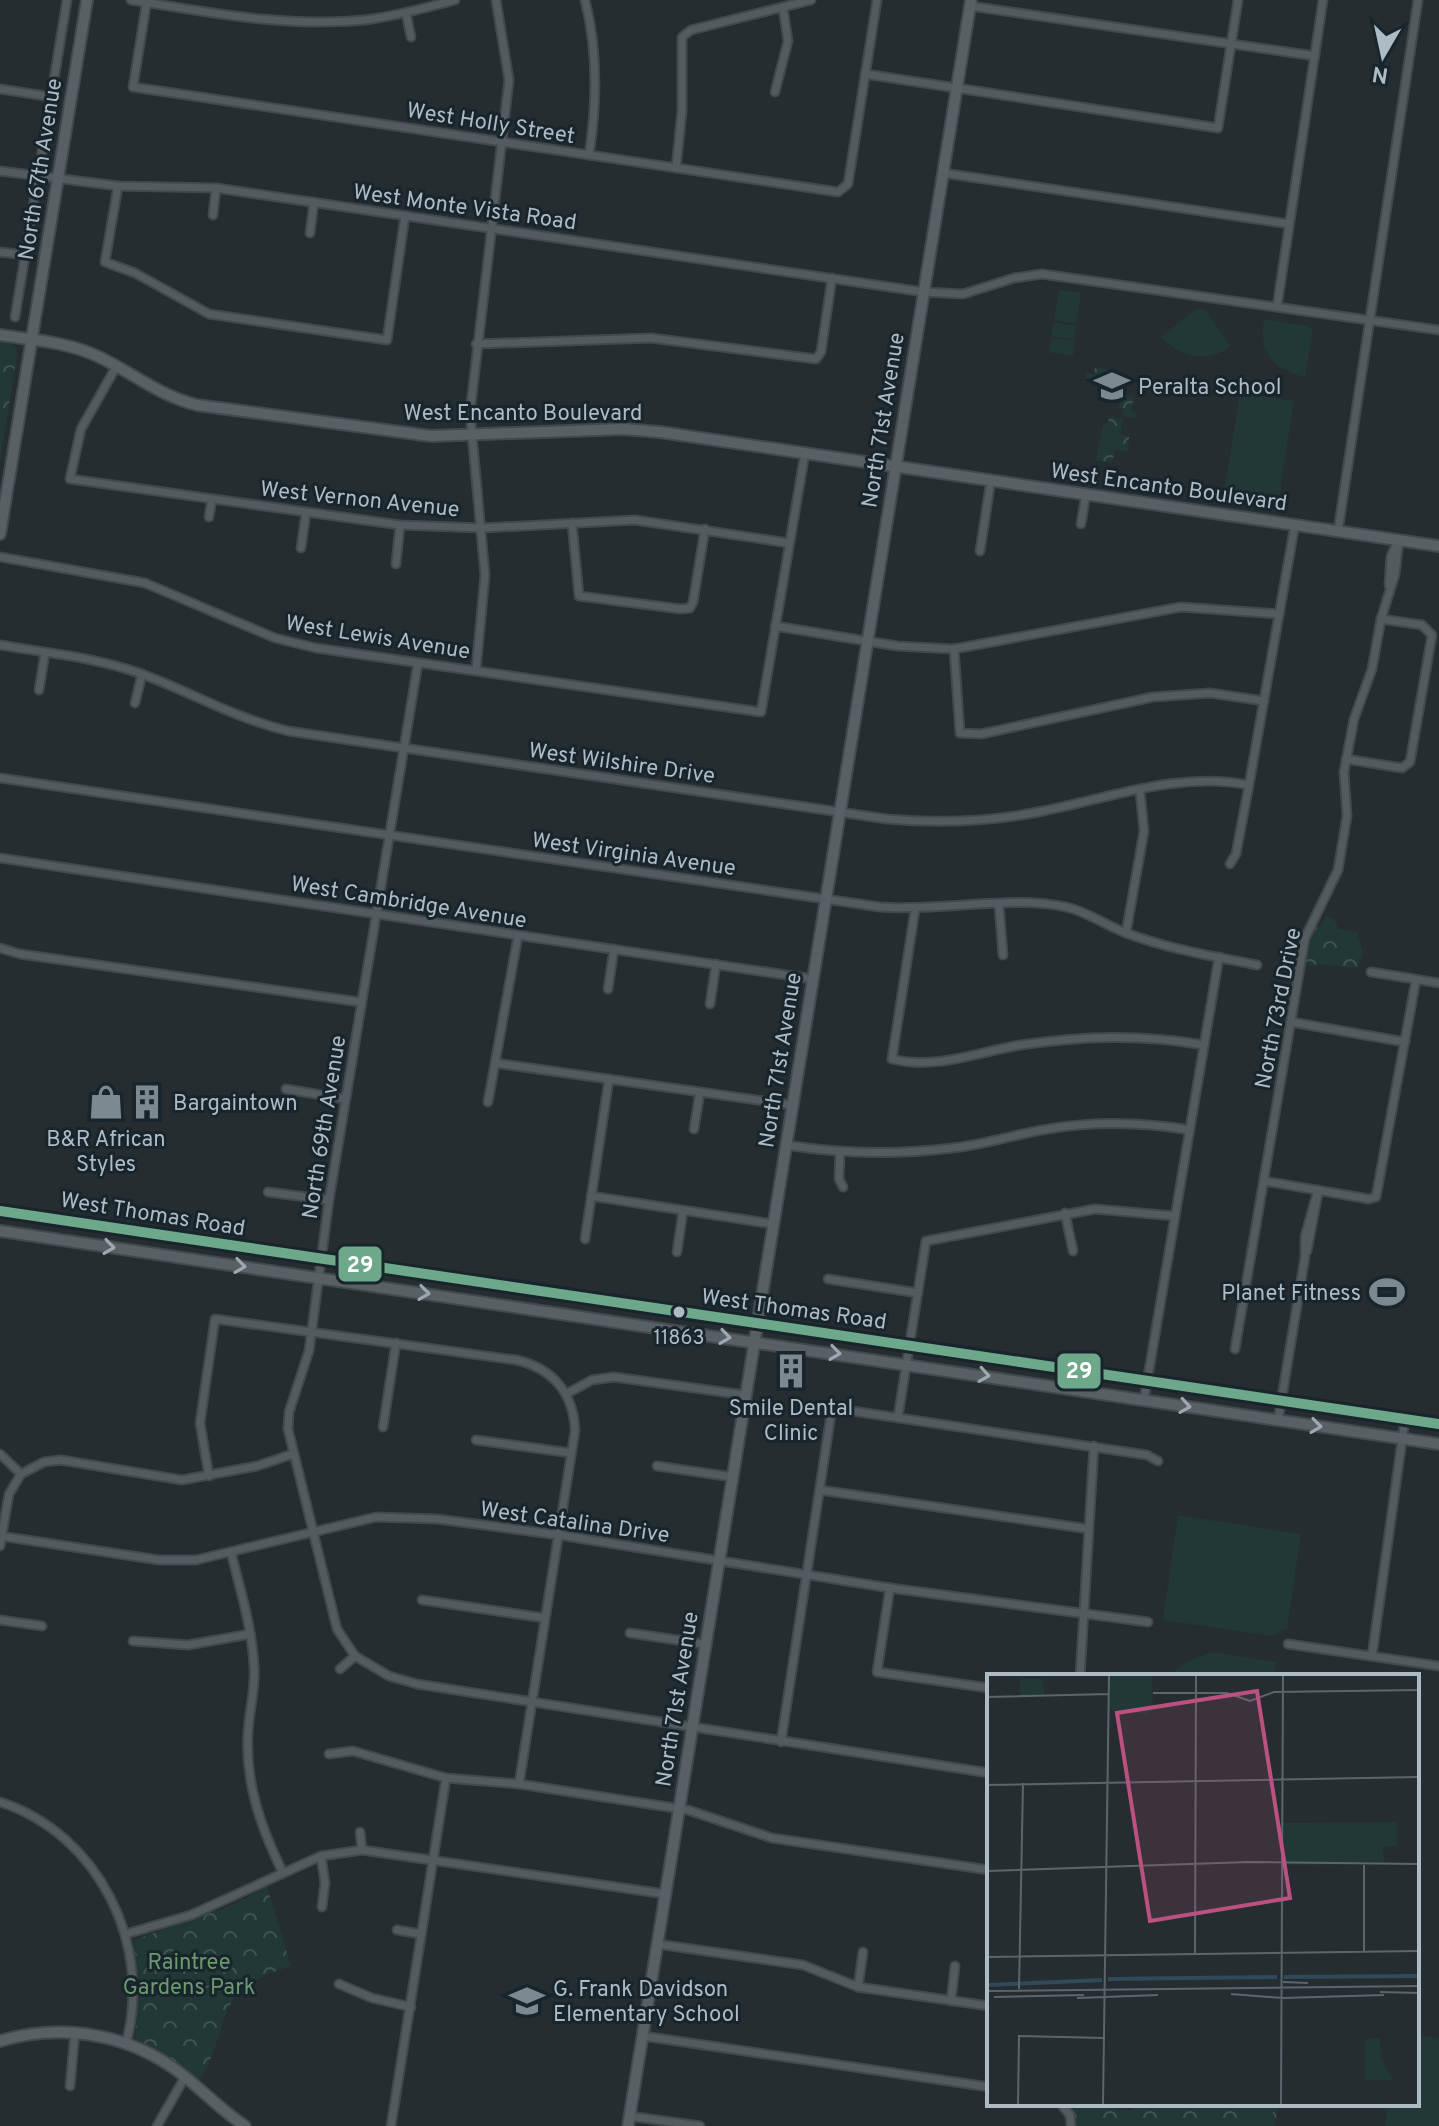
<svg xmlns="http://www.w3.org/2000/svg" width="1439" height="2126" viewBox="0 0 1439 2126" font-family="Overpass,sans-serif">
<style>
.park{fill:url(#park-crowns)}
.pitch{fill:#223836}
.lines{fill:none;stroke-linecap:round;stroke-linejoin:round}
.street-casing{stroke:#42494c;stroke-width:11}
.secondary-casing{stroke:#42494c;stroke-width:14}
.street{stroke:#545b60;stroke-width:7}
.secondary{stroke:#586065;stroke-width:10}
.bus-1-casing{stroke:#18252c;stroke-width:16}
.bus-1{stroke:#6da88b;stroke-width:10}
.oneway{stroke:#9ca9b1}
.bus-dot{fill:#adbbc4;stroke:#18252c;stroke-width:3}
.labels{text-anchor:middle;stroke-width:6;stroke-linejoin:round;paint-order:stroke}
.bus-label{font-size:20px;fill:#adbbc4;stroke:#18252c}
.street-label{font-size:22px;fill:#adbbc4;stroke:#18252c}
.poi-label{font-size:22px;fill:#adbbc4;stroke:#18252c;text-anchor:start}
.park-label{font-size:22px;fill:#6c9a6d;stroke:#18252c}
.inset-river{fill:none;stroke:#304a59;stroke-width:4}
.inset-road{fill:none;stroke:#5b666c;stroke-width:2}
.view{fill:#bb5180;fill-opacity:0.15;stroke:#bb5180;stroke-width:4}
.inset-edge{fill:none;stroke:#adbbc4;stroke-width:4}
.line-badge{stroke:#18252c;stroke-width:3}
.badge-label{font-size:22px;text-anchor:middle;font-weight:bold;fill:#fff}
</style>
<defs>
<pattern id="park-crowns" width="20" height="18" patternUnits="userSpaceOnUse" patternTransform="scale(2)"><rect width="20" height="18" fill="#223836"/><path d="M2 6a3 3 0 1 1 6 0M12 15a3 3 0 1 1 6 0" fill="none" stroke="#3f5351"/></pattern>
</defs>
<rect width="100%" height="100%" fill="#252d31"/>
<g class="park">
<path d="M0 341 15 345 17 355 0 461Z"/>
<path d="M1095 368 1121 371 1120 380 1097 376 1095 383 1084 382 1086 373 1094 374Z"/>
<path d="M1121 394 1134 396 1131 411 1136 413V418L1123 416 1124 409 1119 408Z"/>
<path d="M1109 416 1123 419 1120 434 1129 437 1128 451 1115 450 1112 463 1096 460 1103 426 1108 424Z"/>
<path d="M1326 915 1335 921 1338 929 1357 932 1363 954 1358 968 1318 964 1309 967 1310 963 1306 962 1314 926 1320 927Z"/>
<path d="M267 1887 291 1966C210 1991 234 2020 200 2080L135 2038 139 1990 134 1940 227 1907Z"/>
<path d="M1133 2104H1278L1275 2126H1077L1072 2107 1083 2105 1132 2111Z"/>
</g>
<g class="pitch">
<path d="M1059 290 1081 293 1076 324 1054 320Z"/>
<path d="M1197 308 1204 309 1231 346C1207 364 1181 358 1161 337Z"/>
<path d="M1264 319 1307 326 1313 330 1305 377C1273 369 1258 353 1264 319Z"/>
<path d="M1054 322 1077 326 1074 340 1051 336Z"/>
<path d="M1052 338 1075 341 1073 356 1049 352Z"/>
<path d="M1240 393 1294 401 1278 503 1224 494Z"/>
<path d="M1178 1515 1301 1534 1287 1628 1271 1636 1163 1620Z"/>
<path d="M1213 1652 1276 1662 1274 1676H1168L1188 1661Z"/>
<path d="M176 1978 177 2012H158L156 1979Z"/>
<path d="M1417 2035 1439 2038V2126H1385L1388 2104H1417Z"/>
<path d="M1261 2104H1274L1271 2126 1258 2124Z"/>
</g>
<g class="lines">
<g class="street-casing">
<g id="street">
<path d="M131 0C207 12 287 28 365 20 396 16 426 8 455 0"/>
<path d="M147 0 133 87 838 192 848 184 877 0"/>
<path d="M585 0C598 51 597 104 589 155"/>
<path d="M970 6 1315 56"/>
<path d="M406 13 411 37"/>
<path d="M865 74 1218 128 1238 0"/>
<path d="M0 89 52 97"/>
<path d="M775 92 788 41 783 8"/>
<path d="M676 168 682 111V37L691 30 811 0"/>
<path d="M0 171 118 186 216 188 924 292 963 294 1014 278 1042 274 1439 330"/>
<path d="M943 173 1289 224"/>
<path d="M118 186 105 262 135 273 209 314 387 340 405 216"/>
<path d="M213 215 216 188"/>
<path d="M310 233 314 202"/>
<path d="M0 252 26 255"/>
<path d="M1277 307 1323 0"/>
<path d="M15 317 67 0"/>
<path d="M476 344 651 338 816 359 821 352 832 278"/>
<path d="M116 367 81 429 70 479 400 525 482 528 635 520 789 543"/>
<path d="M209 517 212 499"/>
<path d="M572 523 579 596 681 609 690 608 693 602 705 529"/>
<path d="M1081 524 1086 494"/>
<path d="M1338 531 1418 0"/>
<path d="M301 548 306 513"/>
<path d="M980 551 991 480"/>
<path d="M0 557 145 583 275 638 316 648 761 712 805 453"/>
<path d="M396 564 400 525"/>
<path d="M1389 585 1391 556 1397 543"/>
<path d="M775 626 897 646 954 649 1181 607 1279 614"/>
<path d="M0 645C46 653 94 657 139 673 189 691 234 718 288 731L887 819C934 823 980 822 1027 814 1100 802 1174 770 1249 785"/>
<path d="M954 649 960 733 981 734 1153 697 1210 693 1264 701"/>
<path d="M418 663 329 1200 309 1351 289 1412 288 1429 337 1629 355 1656 389 1676 417 1684 989 1773"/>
<path d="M476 670 485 575 470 413 509 80 496 0"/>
<path d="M39 690 45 653"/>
<path d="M135 703 142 674"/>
<path d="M1346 759 1402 768 1410 762 1432 635 1422 625 1381 619"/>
<path d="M0 778 880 907C939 912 1016 894 1070 908 1089 913 1107 926 1126 933 1168 949 1213 956 1257 965"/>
<path d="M0 858 813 979"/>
<path d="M1230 864 1236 854 1249 785 1295 524"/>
<path d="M999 906 1003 955"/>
<path d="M915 910 892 1059C935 1070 978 1052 1020 1045 1083 1036 1141 1034 1204 1045"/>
<path d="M1126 933 1144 831 1140 791"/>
<path d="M0 948 20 954 360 1002"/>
<path d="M1371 972 1439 983"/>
<path d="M608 989 614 949"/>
<path d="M710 1004 716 964"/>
<path d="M1291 1022 1405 1042"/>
<path d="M495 1063 792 1105"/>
<path d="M286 1089 345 1099"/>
<path d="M488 1102 518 936"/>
<path d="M694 1129 700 1092"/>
<path d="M786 1145C842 1154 895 1155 952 1148 984 1145 1016 1134 1048 1129 1096 1121 1142 1122 1189 1130"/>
<path d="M840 1153 839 1179 843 1187"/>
<path d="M1264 1181 1369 1199 1376 1197 1416 980"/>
<path d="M268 1192 329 1200"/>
<path d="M591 1196 773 1224"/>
<path d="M1065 1213 1073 1251"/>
<path d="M585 1239 609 1079"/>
<path d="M1307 1251 1318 1193"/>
<path d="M677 1252 683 1211"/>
<path d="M828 1279 918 1293"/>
<path d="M1235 1349 1305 938 1338 870 1347 816 1344 772 1354 719 1372 669 1381 619 1395 574 1399 540"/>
<path d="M566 1394 592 1380 614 1377 745 1395"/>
<path d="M1144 1400 1219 957"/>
<path d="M898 1417 926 1241 1095 1209 1175 1216"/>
<path d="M1278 1421 1305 1257V1237L1318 1190"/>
<path d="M383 1427 396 1343"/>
<path d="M476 1440 571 1453"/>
<path d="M0 1454 21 1474 44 1462 61 1460 182 1480 257 1466 293 1454"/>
<path d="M657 1466 732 1477"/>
<path d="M209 1476 200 1423 215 1319 516 1360C553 1368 574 1394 575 1431L519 1784"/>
<path d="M820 1490 1089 1529"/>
<path d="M0 1536 159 1560H196L376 1517 437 1519 559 1535 890 1588 1148 1622"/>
<path d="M0 1546 9 1494 21 1474"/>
<path d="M231 1552C240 1589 252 1627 254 1666 256 1688 249 1710 248 1733 245 1783 261 1828 283 1873"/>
<path d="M890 1588 877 1672 989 1688"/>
<path d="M422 1600 545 1618"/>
<path d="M0 1620 42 1626"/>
<path d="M630 1633 704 1644"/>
<path d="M133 1641 188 1645 250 1634"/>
<path d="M1288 1644 1439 1666"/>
<path d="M1372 1656 1405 1419"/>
<path d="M340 1669 355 1656"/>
<path d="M1080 1676 1094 1446"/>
<path d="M781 1742 832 1408 1147 1455 1158 1461"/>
<path d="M329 1754 353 1751 446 1778 519 1784 688 1810 772 1838 989 1870"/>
<path d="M0 1802C99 1834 153 1945 126 2043"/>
<path d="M360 1832 362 1850"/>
<path d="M321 1856 325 1883 322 1907"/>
<path d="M397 1930 421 1934"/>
<path d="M126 1934 191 1915 321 1856 362 1850 665 1894"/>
<path d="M657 1944 803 1965 858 1987 989 2006"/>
<path d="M339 1984 372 1998 411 2007"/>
<path d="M858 1987 863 1952"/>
<path d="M951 2001 955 1966"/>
<path d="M643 2036 989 2087"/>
<path d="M70 2086 75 2032"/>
<path d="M1061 2104 1070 2115 1071 2126"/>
<path d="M629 2116 700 2126"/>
<path d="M157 2126 185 2077"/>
<path d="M391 2126 446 1778"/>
</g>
</g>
<g class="secondary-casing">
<g id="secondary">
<path d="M0 335C33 340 67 342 97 356 132 372 159 396 197 405L431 436 623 429 660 432 1439 546"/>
<path d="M0 534 87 0"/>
<path d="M0 1211 1439 1424"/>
<path d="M0 1231 1439 1444"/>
<path d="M0 2041C59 2024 121 2032 172 2067 198 2085 219 2109 245 2126"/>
<path d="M628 2126 971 0"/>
</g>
</g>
<use href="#street" class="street"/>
<use href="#secondary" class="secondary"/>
<g class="bus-1-casing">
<path id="bus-1" d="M0 1211 1439 1424"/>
</g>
<use href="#bus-1" class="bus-1"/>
</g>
<defs><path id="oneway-chevron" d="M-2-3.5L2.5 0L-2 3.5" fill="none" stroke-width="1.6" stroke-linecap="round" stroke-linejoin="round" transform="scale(2)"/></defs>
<g class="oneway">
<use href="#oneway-chevron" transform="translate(109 1247) rotate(8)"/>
<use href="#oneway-chevron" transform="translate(240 1266) rotate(8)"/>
<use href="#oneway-chevron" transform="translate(424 1293) rotate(8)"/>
<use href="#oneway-chevron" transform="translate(725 1337) rotate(8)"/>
<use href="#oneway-chevron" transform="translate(835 1353) rotate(8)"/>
<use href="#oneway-chevron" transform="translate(984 1375) rotate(9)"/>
<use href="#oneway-chevron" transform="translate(1185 1406) rotate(9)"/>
<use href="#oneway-chevron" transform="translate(1316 1426) rotate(8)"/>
</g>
<defs>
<g id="school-bare" transform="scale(2.76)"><path d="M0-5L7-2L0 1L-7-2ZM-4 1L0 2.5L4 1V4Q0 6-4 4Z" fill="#7d8991" stroke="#18252c" stroke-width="2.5" paint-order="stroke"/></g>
<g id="shop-bare" transform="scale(2.76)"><path d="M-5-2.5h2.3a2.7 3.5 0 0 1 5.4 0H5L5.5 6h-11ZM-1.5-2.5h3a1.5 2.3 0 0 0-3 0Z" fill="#7d8991" stroke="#18252c" stroke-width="2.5" paint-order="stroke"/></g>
<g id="building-bare" transform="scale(2.76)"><path d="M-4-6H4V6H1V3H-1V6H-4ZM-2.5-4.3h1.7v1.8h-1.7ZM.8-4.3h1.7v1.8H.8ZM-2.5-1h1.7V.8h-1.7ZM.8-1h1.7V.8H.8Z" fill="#7d8991" stroke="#18252c" stroke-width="2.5" paint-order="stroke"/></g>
<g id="stadium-bare" transform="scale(2.76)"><path d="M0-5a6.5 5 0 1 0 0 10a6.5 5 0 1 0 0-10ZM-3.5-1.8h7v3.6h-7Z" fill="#7d8991" stroke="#18252c" stroke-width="2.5" paint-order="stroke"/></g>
</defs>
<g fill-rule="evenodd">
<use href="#school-bare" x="1112" y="386"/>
<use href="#shop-bare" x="106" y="1102"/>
<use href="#building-bare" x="147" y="1102"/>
<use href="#stadium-bare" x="1387" y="1292"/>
<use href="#building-bare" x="791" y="1371"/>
<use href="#school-bare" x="527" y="2001"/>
</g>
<circle class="bus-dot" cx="679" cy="1312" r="7"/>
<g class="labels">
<g class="bus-label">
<text x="679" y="1344">11863</text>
</g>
<g class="street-label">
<text transform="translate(491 122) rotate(9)" y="8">West Holly Street</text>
<text transform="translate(39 169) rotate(-81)" y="8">North 67th Avenue</text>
<text transform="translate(465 206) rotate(8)" y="8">West Monte Vista Road</text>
<text x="523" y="420">West Encanto Boulevard</text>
<text transform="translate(882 420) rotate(-81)" y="8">North 71st Avenue</text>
<text transform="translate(1169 486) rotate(8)" y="8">West Encanto Boulevard</text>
<text transform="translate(360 498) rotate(6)" y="8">West Vernon Avenue</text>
<text transform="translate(378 636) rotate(9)" y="8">West Lewis Avenue</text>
<text transform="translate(622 762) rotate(8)" y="8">West Wilshire Drive</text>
<text transform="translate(634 853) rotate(8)" y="8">West Virginia Avenue</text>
<text transform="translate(409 901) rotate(9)" y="8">West Cambridge Avenue</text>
<text transform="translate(1277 1008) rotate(-79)" y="8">North 73rd Drive</text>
<text transform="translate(779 1060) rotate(-81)" y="8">North 71st Avenue</text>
<text transform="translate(323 1127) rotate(-81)" y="8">North 69th Avenue</text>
<text transform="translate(153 1213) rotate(9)" y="8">West Thomas Road</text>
<text transform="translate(794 1308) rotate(8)" y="8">West Thomas Road</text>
<text transform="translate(575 1521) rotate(8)" y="8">West Catalina Drive</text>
<text transform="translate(676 1699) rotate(-81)" y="8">North 71st Avenue</text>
</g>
<g class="poi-label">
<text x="1138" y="394">Peralta School</text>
<text x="173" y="1110">Bargaintown</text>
<text x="106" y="1146" text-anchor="middle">B&amp;R African<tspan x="106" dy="25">Styles</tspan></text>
<text x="1361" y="1300" text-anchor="end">Planet Fitness</text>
<text x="791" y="1415" text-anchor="middle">Smile Dental<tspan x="791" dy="25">Clinic</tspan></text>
<text x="553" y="1996">G. Frank Davidson<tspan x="553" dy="25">Elementary School</tspan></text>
</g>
<g class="park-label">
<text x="189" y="1969">Raintree<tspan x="189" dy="25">Gardens Park</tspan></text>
</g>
</g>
<g transform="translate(987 1674)">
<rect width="432" height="432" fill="#252d31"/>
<path d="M123 1H165L166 35 160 40 123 36ZM33 5H56L57 21 33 22ZM410 148V172L395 173 398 190 297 191V149ZM393 364 394 383 406 406H378V365Z" fill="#223836"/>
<path class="inset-river" d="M297 303 432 302M121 305 290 303M0 311 115 306"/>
<path class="inset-road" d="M166 19H240L263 27 287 18 432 16M0 23 122 20M0 111 432 103M0 197 261 188 432 190M377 278V191M208 280 209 1M0 283 432 277M296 308 321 309M32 315 36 109M0 317 432 312M393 318 432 319M244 320 296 324M7 323 97 321M90 324 171 321M296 324 397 321M31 431 32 362 118 364M116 431 122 1M294 431 296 1"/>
<path class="view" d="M270 17 303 224 163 247 130 39Z"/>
<rect width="432" height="432" class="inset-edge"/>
</g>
<g class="line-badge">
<rect x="337" y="1245" width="46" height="38" rx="8" fill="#6da88b"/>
<rect x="1056" y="1352" width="46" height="38" rx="8" fill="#6da88b"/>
</g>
<g class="badge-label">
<text x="360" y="1272">29</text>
<text x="1079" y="1378">29</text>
</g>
<g transform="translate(1383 56) rotate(189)" stroke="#18252c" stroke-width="6" paint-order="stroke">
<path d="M0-6L14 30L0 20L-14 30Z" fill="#adbbc4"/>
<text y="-12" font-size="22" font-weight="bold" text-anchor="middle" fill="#adbbc4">N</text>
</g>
</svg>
